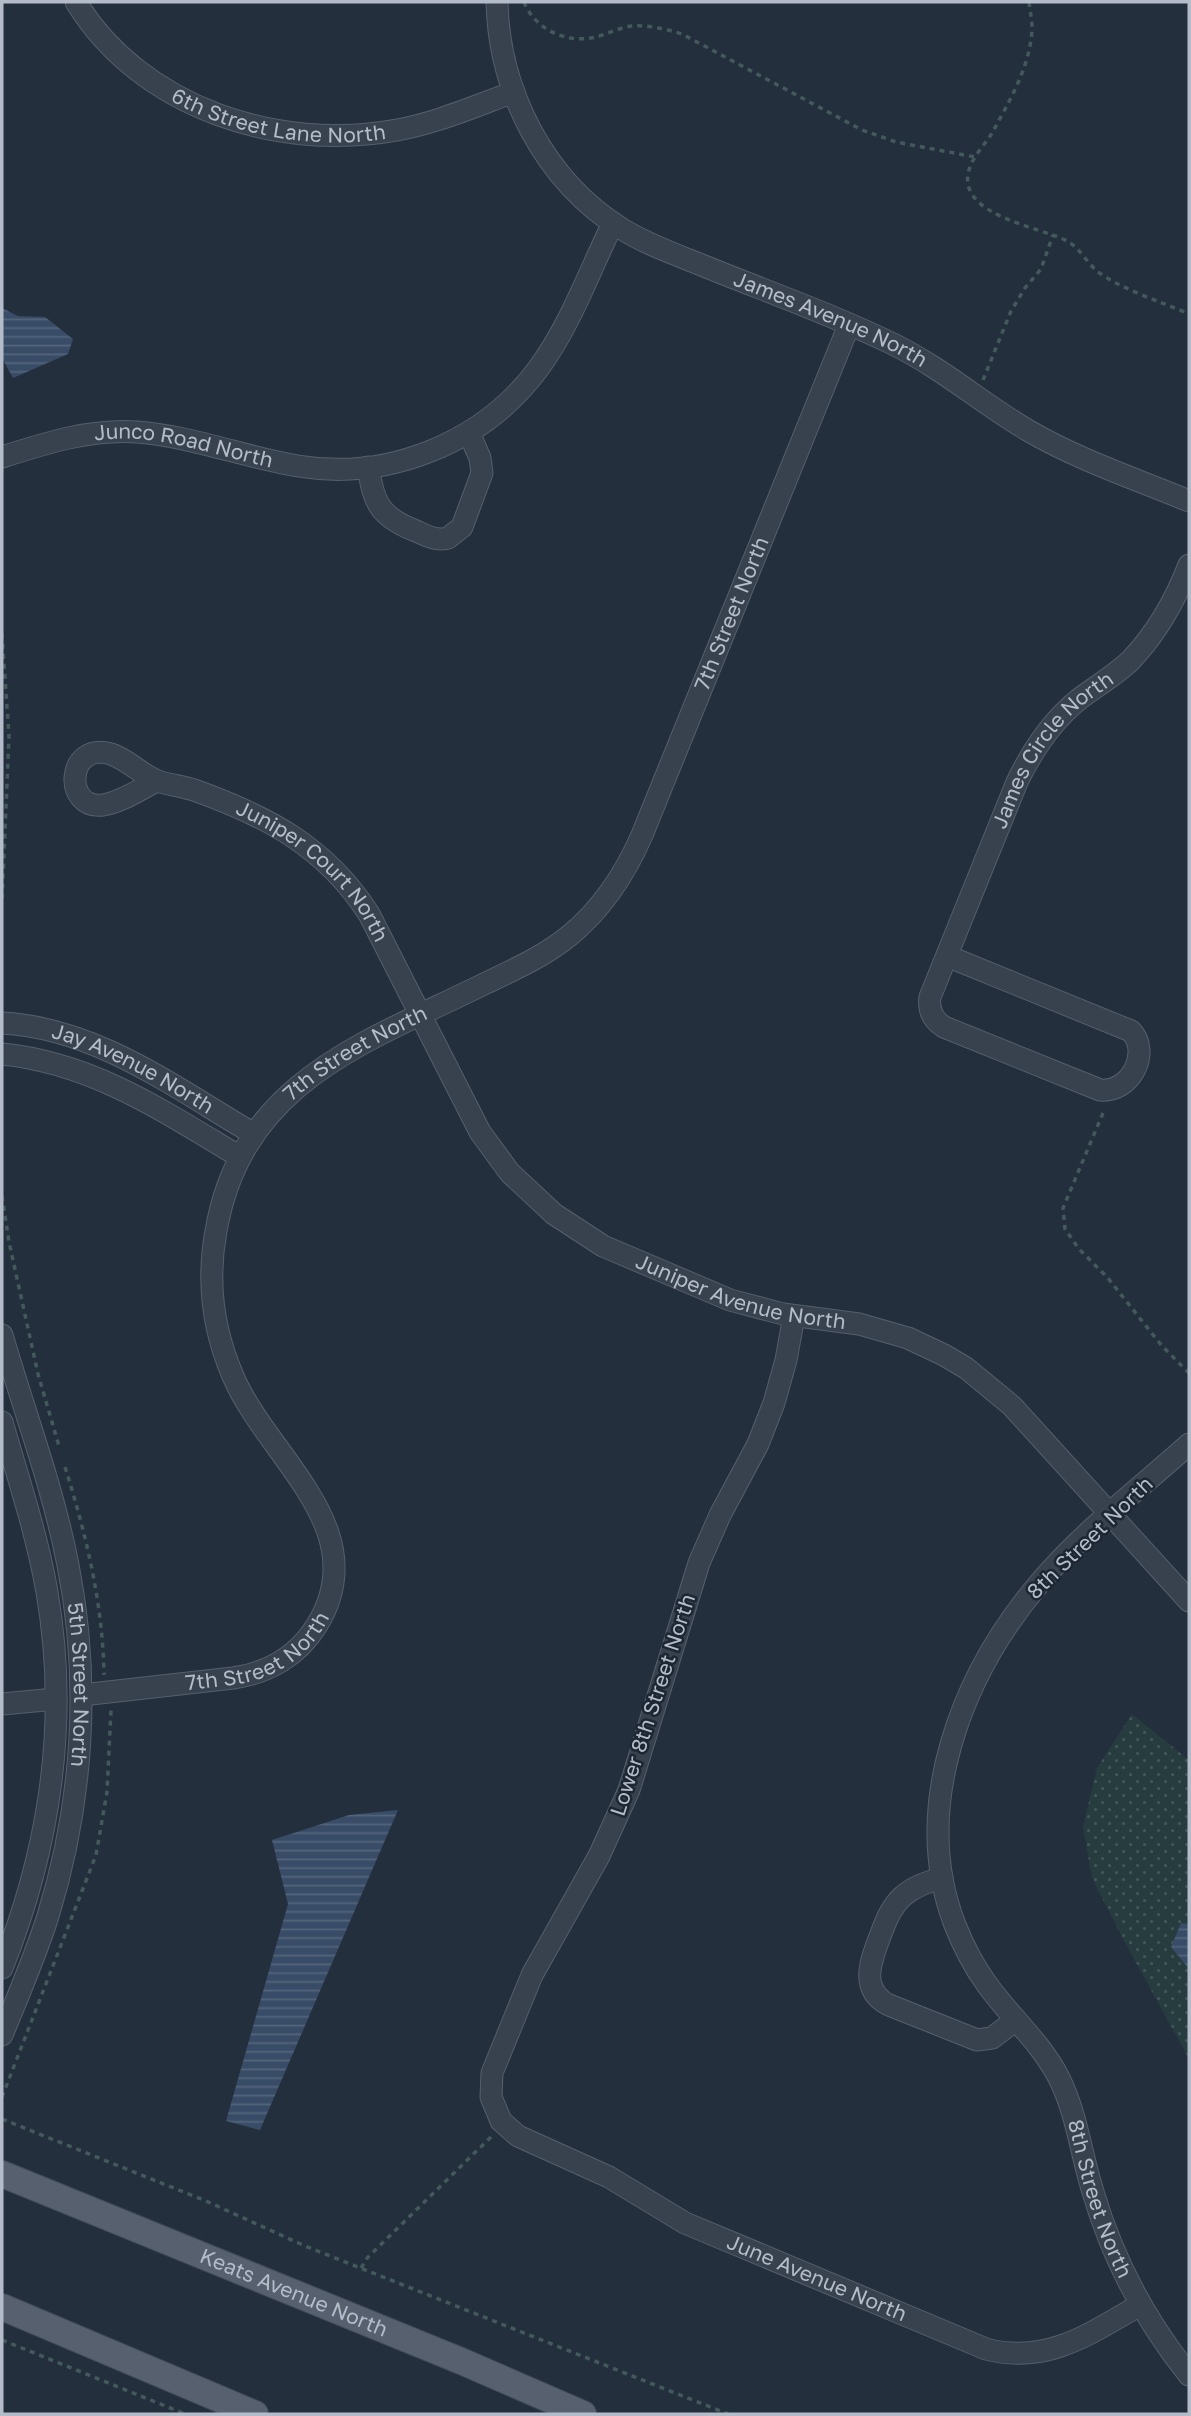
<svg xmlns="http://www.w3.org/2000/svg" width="1191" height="2416" viewBox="0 0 1191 2416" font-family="'Golos Text',sans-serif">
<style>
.grass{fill:url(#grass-dots)}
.water{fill:url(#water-rules)}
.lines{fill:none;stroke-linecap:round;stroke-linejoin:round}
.minor-casing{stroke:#565f6c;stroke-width:23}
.major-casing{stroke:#414a57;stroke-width:28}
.path{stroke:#44595c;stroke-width:3.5;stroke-dasharray:5 5;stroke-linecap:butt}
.minor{stroke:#38414e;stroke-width:21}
.major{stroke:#56606e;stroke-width:26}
.labels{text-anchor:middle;stroke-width:5;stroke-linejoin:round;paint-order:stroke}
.street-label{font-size:21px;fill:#b4bcc9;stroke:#1d2633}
</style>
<defs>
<pattern id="grass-dots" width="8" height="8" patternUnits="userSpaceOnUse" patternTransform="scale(1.75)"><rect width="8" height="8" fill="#263c3f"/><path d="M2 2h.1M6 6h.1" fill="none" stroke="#435659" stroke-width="1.8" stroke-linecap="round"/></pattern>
<pattern id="water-rules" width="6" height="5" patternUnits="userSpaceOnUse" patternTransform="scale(1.75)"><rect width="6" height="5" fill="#394c67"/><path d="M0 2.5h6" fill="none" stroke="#53647b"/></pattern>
</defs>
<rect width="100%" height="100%" fill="#242f3e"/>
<path class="grass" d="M1132 1714 1189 1760V2059L1122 1937 1092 1878 1083 1827 1097 1768Z"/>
<g class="water">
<path d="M2 308 18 316 45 317 73 339 68 354 13 378 2 358Z"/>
<path d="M398 1810 260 2130 226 2121 288 1904 272 1840 349 1815Z"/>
<path d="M1181 1923 1189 1924V1969L1171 1947Z"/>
</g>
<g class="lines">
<g class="minor-casing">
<g id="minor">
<path id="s1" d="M76 2C141 108 278 152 397 130 437 123 475 106 514 92"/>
<path id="s2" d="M497 2C499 92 545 181 622 229 648 245 677 255 704 266 768 292 834 315 895 345 943 369 983 404 1029 431 1079 460 1136 479 1189 501"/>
<path id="s3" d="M2 457C46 443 89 429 137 432 191 436 244 457 298 466 388 481 483 443 538 369 570 326 589 272 613 223"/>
<path d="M368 467C374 504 380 517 416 531 427 536 436 541 448 538L462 527 482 473 480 458 469 433"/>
<path id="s4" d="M157 781C140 789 122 802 103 805 63 810 66 741 111 754 129 760 141 775 158 781 169 785 182 786 194 790 267 816 326 847 369 914L480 1132 510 1173 554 1214 603 1246 730 1300 783 1314 859 1324 908 1338 944 1355 966 1368 1012 1406 1189 1601"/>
<path id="s5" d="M947 956 1131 1031C1151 1052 1131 1093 1100 1090L944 1027C933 1020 928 1010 930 997L1017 782C1032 751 1051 722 1078 700 1095 687 1114 676 1130 661 1157 633 1175 601 1189 565"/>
<path id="s6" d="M2 1023C97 1028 175 1088 254 1134"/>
<path d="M2 1054C93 1063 163 1111 240 1157"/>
<path id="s7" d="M794 1316 786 1360 774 1403 758 1444 720 1515 699 1563 629 1790 599 1856 532 1975 492 2073 491 2097 501 2121 518 2136 609 2177 685 2223 986 2349C1047 2365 1089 2334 1140 2305"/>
<path id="s8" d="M2 1335C24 1411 53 1487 68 1565 91 1682 83 1802 48 1916 35 1957 18 1996 2 2035"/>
<path d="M2 1422C18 1478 37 1534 47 1592 69 1720 50 1848 2 1968"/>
<path id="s9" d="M1189 1444C1138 1490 1081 1533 1037 1586 961 1677 910 1808 955 1925 963 1945 973 1965 986 1983 1009 2016 1040 2041 1059 2078 1077 2114 1081 2154 1093 2192 1113 2260 1145 2320 1189 2375"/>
<path id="s10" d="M82 1695 233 1678C268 1673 298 1656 317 1625 376 1529 267 1457 233 1376 213 1330 207 1280 216 1231 242 1081 365 1043 484 984 513 970 543 957 569 936 602 909 625 874 642 835L849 325"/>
<path d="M2 1704 56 1699"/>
<path d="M942 1878C927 1882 915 1886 903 1896 890 1908 885 1923 879 1939 870 1963 860 1990 889 2005L977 2040 992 2038 1016 2020"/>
</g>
</g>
<g class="major-casing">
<g id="major">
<path id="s11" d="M2 2174 461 2361 583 2414"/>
<path d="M2 2307 255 2414"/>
</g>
</g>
<g class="path">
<path d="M524 2C535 30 567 44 596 37 608 34 620 27 633 26 649 25 666 29 682 34L862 130 896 142 975 157"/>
<path d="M1029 2C1030 11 1032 19 1032 28 1031 65 1009 102 992 133 984 146 971 158 968 174 961 216 1040 227 1067 241 1080 248 1086 262 1097 271 1120 289 1162 302 1189 314"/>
<path d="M983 380 1011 311 1025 288 1041 269 1053 235"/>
<path d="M2 634 9 736 2 903"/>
<path d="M1103 1113 1063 1208 1065 1229 1079 1249 1107 1277 1162 1346 1189 1373"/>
<path d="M2 1196 9 1242 38 1374 59 1446"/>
<path d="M65 1467C86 1534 103 1604 104 1675"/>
<path d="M2 2097 96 1855 107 1792 111 1710"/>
<path d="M2 2119 206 2201 305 2246 728 2414"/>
<path d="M361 2268 368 2257 492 2136"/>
<path d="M2 2340 185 2414"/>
</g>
<use href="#minor" class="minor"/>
<use href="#major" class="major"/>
</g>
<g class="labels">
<g class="street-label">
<text dy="7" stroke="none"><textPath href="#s1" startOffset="245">6th Street Lane North</textPath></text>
<text dy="7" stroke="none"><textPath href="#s2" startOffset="497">James Avenue North</textPath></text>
<text dy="7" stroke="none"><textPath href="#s3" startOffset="186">Junco Road North</textPath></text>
<text dy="7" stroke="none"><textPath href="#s10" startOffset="1528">7th Street North</textPath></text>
<text dy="7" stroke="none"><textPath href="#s5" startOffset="765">James Circle North</textPath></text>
<text dy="7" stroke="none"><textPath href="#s4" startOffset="394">Juniper Court North</textPath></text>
<text dy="7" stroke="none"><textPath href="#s10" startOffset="919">7th Street North</textPath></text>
<text dy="7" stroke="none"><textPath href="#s6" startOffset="140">Jay Avenue North</textPath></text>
<text dy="7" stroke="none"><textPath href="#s4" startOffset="1026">Juniper Avenue North</textPath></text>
<text transform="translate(1090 1538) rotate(-44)" y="7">8th Street North</text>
<text dy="7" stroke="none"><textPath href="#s10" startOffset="186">7th Street North</textPath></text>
<text dy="7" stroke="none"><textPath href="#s8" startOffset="360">5th Street North</textPath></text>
<text transform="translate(653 1705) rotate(-72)" y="7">Lower 8th Street North</text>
<text dy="7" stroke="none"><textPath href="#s9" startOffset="887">8th Street North</textPath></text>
<text dy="7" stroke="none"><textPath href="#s7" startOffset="1223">June Avenue North</textPath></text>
<text dy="7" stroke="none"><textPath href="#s11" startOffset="315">Keats Avenue North</textPath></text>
</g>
</g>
<rect width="1191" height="2416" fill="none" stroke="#b4bcc9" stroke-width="7"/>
</svg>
